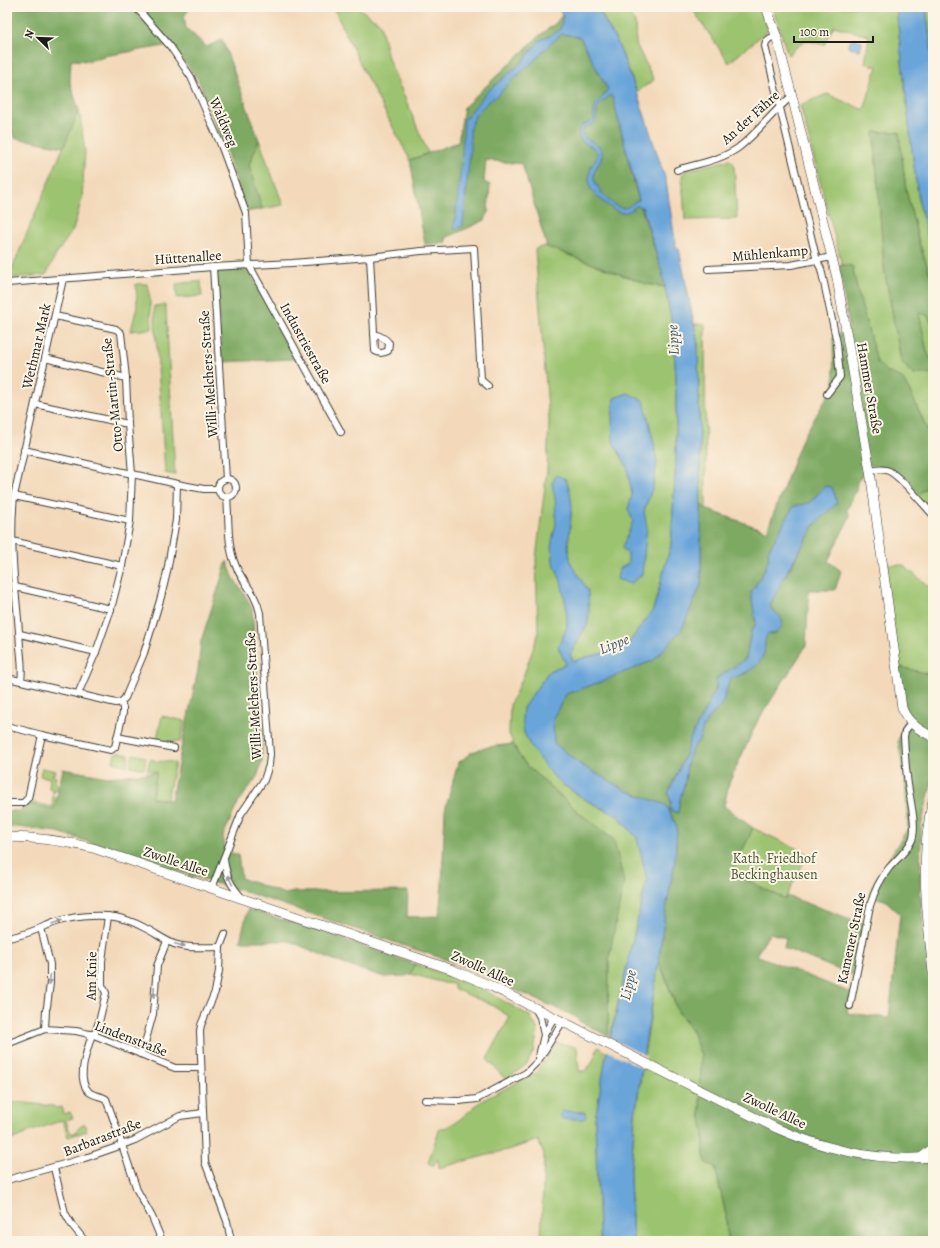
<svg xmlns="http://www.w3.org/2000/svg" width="940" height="1248" viewBox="0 0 940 1248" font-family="Alegreya,serif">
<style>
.green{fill:#9cc36f;stroke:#5c7046}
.forest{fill:#7da962;stroke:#4c623f;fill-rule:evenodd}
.water{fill:#6aa5da;stroke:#43607b;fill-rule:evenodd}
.pier{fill:#f3d9ba}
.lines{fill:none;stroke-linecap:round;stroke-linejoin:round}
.street-casing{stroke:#3c3834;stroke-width:8}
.secondary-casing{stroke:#3c3834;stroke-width:10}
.street{stroke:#fff;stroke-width:6}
.secondary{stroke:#fff;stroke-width:9}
.oneway{fill:#999}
.labels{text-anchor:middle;stroke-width:4;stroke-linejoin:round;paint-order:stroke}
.street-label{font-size:14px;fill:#1c1c1c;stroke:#fcf5e5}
.park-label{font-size:14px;fill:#495639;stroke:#fcf5e5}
.water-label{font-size:15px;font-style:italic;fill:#3f5a71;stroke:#fcf5e5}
</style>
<rect width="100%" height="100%" fill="#fcf5e5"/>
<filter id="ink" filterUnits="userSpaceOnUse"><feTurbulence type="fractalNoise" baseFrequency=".025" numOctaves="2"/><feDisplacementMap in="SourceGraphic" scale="8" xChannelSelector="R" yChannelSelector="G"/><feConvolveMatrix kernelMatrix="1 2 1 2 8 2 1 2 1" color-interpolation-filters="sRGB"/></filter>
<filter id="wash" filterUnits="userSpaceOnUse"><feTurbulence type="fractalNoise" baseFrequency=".012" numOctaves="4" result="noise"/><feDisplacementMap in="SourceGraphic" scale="16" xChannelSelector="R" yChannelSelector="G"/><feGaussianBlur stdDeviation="0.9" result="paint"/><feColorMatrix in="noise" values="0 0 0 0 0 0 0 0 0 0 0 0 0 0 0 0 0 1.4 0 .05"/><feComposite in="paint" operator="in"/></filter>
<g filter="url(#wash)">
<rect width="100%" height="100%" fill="#f3d9ba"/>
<g class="green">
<path d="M333 7H357L380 23 388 58 428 153 410 160 363 70Z"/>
<path d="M597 7H625L635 22 636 44 654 80 637 92 618 44Z"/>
<path d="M691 7H760L768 30 729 63Z"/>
<path d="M772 7H896L912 151 919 202 933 259V282L920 244 906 190 899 132H874L884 267 901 361 913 375 933 373V442L911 394 902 378 887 372 877 362 858 293 852 266 842 265 800 105 827 94 864 110 877 67 865 63 869 36 834 26 824 45 805 40 788 55Z"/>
<path d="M926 7H933V66Z"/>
<path d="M79 110 85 151 82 199 73 230 57 253 46 275 8 278Z"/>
<path d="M259 140 283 205 262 209 249 165Z"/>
<path d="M730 160 734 164 737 219 685 220 682 175 686 170Z"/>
<path d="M545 246 646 284 665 287 672 324 676 377V459L671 545 653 610 625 648 586 657 549 671 523 708 546 768 560 783 586 800 618 816 638 838 647 879 610 1037 608 1036 609 959 612 941 614 840 583 816 527 766 518 754 509 734 510 704 523 677 538 635 536 558 547 470 549 421 535 249Z"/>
<path d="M201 281 202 296 177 298 176 284Z"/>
<path d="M136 284H147L149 289 152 329 131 331 137 306Z"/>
<path d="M165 305 166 309 175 475 165 473 154 306Z"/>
<path d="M919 313 927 315 933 325V363L927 352Z"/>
<path d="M694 324H705L706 509 701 505 698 344Z"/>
<path d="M933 481V513L917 496Z"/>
<path d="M883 565H903L933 590V675L895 666Z"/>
<path d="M162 716 185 721 180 742 172 741 167 745 156 743Z"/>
<path d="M118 752 129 755 127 766 113 762 115 753 117 754Z"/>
<path d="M133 754 146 757 144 769 130 766Z"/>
<path d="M150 759 159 762 160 761C165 762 170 761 175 763L167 799 151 798 157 772 147 770Z"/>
<path d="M42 768 56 771 54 774H52V775L56 777 55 782 60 786 59 790 54 789 53 794 52 789 49 788 50 778 40 776Z"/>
<path d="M31 795H33L32 802 52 807 53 796 57 797 54 810 29 804Z"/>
<path d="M753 828 808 854 785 899 732 872Z"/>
<path d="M659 961 677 1010 693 1034 701 1055 700 1113 704 1135V1154L706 1163 715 1167 726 1215 727 1241H633L630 1180 635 1115Z"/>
<path d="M415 964 479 987 530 1016 538 1030 534 1051 527 1064 506 1080 487 1059 510 1017 490 1004 454 989V984L444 983 411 974Z"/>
<path d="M556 1043 577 1047 579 1071H585L592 1063 598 1047 607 1053 595 1120 599 1233 601 1241H541L544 1155 538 1140 514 1148 439 1168 438 1159 432 1167 428 1162 440 1128H445L459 1120 481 1101 536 1073Z"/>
<path d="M7 1101 54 1106 56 1108 62 1107 64 1114 70 1112 73 1118 66 1120 70 1132 72 1133H75L78 1129 84 1123 87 1131 68 1137 63 1120 29 1132 9 1141Z"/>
</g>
<g class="forest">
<path d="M7 7H191L184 16 186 28 207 47 222 39 259 140 249 165 262 209 246 212 227 153 198 79 171 45 104 56 90 61 71 60 70 83 79 110 64 147 15 138 7 123Z"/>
<path d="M562 15 580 37 613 99 636 191 662 272 665 287 647 284 547 247 522 164 486 160 484 182 490 185 488 213 485 220 446 238V243L425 244 410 160 458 142 464 107 540 35 555 24Z"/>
<path d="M874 132H899L906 190 919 244 933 282V325L927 315 919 313 927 352 933 363V373L913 375 901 361 884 267Z"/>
<path d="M839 265 852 266 858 293 877 362 887 372 902 378 911 394 933 442V481L917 496 892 469 869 465 857 482 856 491 847 510 850 516 828 561 841 571 835 590H809L806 646 757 722 729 783 724 806 753 828 732 873 785 899 787 896 865 924 854 976 784 948 786 938 770 933 756 955 851 993 847 1013 889 1018 900 914 885 900 869 896 873 884 908 828 905 778 898 741 904 722 908 719 895 666 933 675V777L921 826 920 890 925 945 933 944V1241H727L726 1215 715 1167 706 1163 704 1155V1135L700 1113 701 1055 693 1034 686 1021 677 1010 671 991 659 961 664 920 675 860 677 827 666 805 627 791 581 765 554 743 553 718 566 694 603 681 701 585V505L706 509 767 531 802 439 834 386 833 338 849 327ZM825 486 837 503 815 524 775 594 769 605 771 610 780 617 772 634H768L765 639 764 651 747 673 730 679 722 704 710 717 703 727 700 738 692 749 687 764 685 782 680 799 678 813 670 810 671 801 668 794 686 753 690 739 716 689 717 678 746 659 751 631 756 624 751 593 764 571 769 558 768 551 794 506 809 503Z"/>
<path d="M248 269 297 359 222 362 216 272Z"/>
<path d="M227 561 233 577 248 600 252 609 262 734V762L257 777 238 803 223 836 226 853 238 854 241 878 285 894 294 892 408 891 407 917 439 916 442 884 445 810 458 763 472 752 488 747 513 744 518 754 527 766 583 816 614 840 624 882 612 941 609 959 608 1036 579 1021 574 1016 450 961 243 891 208 881 58 832 18 827H7V811H20L24 805 29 804 54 810 63 769 108 777 157 772 152 798 171 800 181 749 198 670 201 641Z"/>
<path d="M248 909 325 933 415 964 411 974 406 976 384 977 346 965 289 941H240Z"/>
</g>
<g class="water">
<path d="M557 7H597L618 44 637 92 666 181 676 247 679 249 698 344 701 505V585L682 629 654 660 603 681 566 694 553 718 554 743 581 765 627 791 666 805 677 827 675 860 664 920 657 974 645 1044 635 1115 630 1180 633 1241H601L599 1233 595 1120 605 1061 647 879 637 838 618 816 586 800 560 783 546 768 531 747 524 733 522 718 523 708 549 671 566 664 558 647 567 627 566 605 561 581 553 561 552 541 556 524 555 498 552 483 556 475 566 479 570 491 572 507 568 547 571 563 588 591 589 609 588 624 570 655 574 661 586 657 625 648 653 610 671 545 676 459V377L672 324 662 272 642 207 636 206C631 211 625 214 619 212 612 210 596 196 592 191 590 187 589 183 589 179 589 175 590 170 591 167 593 162 599 158 597 153 594 143 576 145 579 131 581 122 589 125 594 119V107L608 90 580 37 562 34 550 44 533 62 509 83 497 96 489 101 476 114 470 128V152L463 226 454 230 462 157 464 120 486 93 522 62 539 41 560 30 563 16ZM611 95 613 99 639 200C633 201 630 208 623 208 613 208 593 186 594 175 594 167 606 158 601 149 596 142 586 141 582 134L584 128C597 122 597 123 597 108L601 103Z"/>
<path d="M896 7H926L933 66V259L919 202 912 151Z"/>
<path d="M853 39 862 41 860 50H857L848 47V44L850 41Z"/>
<path d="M628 393 644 401 654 443 657 463 653 486 644 511 647 527 642 575 630 584 617 579 619 569 628 564V554L622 548 633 521 628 509 632 495 627 467 613 442 612 418 614 398Z"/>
<path d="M825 486 832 487 837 503 815 524 789 568 770 605C772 613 776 612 780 617 784 621 782 629 777 632 775 634 771 634 768 634 763 641 766 646 764 653 759 668 744 674 730 679L722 704 710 717 703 727 700 738 692 749 687 764 685 782 680 799 678 813 670 810 671 801 668 794 686 753 690 739 716 689 717 678 746 659 751 631 756 624 751 593 764 571 769 558 768 551 794 506 809 503Z"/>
<path d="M562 1111 585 1112 586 1117 584 1119C577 1118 569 1120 562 1119L560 1114Z"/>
</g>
<path class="pier" d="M608 1037 646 1056 644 1069 606 1050Z"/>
</g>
<g filter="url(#ink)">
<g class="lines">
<g class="street-casing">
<g id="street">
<path d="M135 7 143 15 170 46 191 77 221 145 246 213 249 265"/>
<path d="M776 35C771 38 766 39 765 46L817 261 821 269 837 343 840 377 827 394"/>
<path d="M677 170C697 164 721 160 738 148 758 133 773 111 792 96"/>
<path d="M370 257 375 351C380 354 383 353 388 351L389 343C385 338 381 336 374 334"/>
<path d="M249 265 341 432"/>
<path d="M213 267 226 479"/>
<path d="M708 269 791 265 832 257"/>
<path d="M63 279 14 496C11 526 12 557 15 588 17 608 19 627 20 647 21 658 23 669 21 681L116 703 121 702 125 698 144 653 161 597 167 572 176 520 177 484"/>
<path d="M7 283 213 267 292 263 370 257 421 251 474 248 481 380 488 386"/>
<path d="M55 316 107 327 116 329 121 333 126 378 128 424 132 474 130 521 122 566 111 609 96 652 78 694"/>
<path d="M45 358 126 378"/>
<path d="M35 404 128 424"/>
<path d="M24 450 182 485 204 489H218"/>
<path d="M870 471C876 470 883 468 889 471 901 477 923 504 933 515"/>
<circle cx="227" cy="488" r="9"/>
<path d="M14 496 130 521"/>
<path d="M12 541 122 566"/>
<path d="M15 587 111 609"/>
<path d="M20 634 96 652"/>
<path d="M7 678 21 681"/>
<path d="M7 726 42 735 111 750 115 747 123 713V708L121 702"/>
<path d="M117 737 174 748"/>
<path d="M7 803H23L28 798 42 735"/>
<path d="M224 860C227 878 230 884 242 898"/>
<path d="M212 888 241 814 264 780 269 765 270 754 260 613C255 590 242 583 235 564 227 544 229 519 227 497"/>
<path d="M41 928 50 964V983L47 1007"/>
<path d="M225 934 220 947 219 971 215 992 201 1025 200 1031 205 1162 227 1221 231 1241"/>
<path d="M7 938C24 936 38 929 53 923 70 917 89 915 107 916 120 917 134 922 145 928 155 933 164 940 174 944 188 949 205 947 220 947"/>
<path d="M850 1006 870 906C874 892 880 879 889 868 897 859 907 851 912 840 918 825 908 793 907 776 905 763 905 750 904 737L905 731 911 723"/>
<path d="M535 1008 540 1017 544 1035"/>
<path d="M45 1029 46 1010"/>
<path d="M92 1034C88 1049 75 1079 89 1092 94 1096 101 1096 106 1099L117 1129"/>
<path d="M94 1035 99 1022 106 993 102 985V961L108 916"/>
<path d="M7 1044 45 1029 76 1031 94 1035 175 1068H201"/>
<path d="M140 1054 145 1043 153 1014 157 966 167 941"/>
<path d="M539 1056 544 1035 554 1017"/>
<path d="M425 1100 459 1101 477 1099 526 1073 538 1061 563 1021"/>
<path d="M119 1136 137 1190 152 1217 162 1241"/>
<path d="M54 1168 65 1213 72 1225 85 1241"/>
<path d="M7 1180 82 1159 114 1148 135 1140 180 1116 203 1113"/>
</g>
</g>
<g class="secondary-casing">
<g id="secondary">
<path d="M766 7 776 35 792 96 837 278 870 471 902 708C907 722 919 730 933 737"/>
<path d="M933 800C919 856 927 915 933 972"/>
<path d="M7 837C36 837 64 841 93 848L453 970 491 986 776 1128C826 1150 879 1162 933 1157"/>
<path d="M921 1158 933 1148"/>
</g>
</g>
<use href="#street" class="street"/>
<use href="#secondary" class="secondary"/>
</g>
<defs><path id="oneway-solid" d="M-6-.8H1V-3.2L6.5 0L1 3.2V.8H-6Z"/></defs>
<g class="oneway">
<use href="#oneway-solid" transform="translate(230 880) rotate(-116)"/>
<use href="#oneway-solid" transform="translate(57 922) rotate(-19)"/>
<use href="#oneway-solid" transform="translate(180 945) rotate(12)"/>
<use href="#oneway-solid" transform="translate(50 979) rotate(94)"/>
<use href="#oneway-solid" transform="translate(154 992) rotate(93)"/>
</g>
</g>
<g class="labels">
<g class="street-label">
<text transform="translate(750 117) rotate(-42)" y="5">An der Fähre</text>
<text transform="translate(224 122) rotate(67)" y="5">Waldweg</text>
<text transform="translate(770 253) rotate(-5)" y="5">Mühlenkamp</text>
<text transform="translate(188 257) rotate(-4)" y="5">Hüttenallee</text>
<text transform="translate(306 343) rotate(61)" y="5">Industriestraße</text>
<text transform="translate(36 346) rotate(-77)" y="5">Wethmar Mark</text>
<text transform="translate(208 374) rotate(-94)" y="5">Willi-Melchers-Straße</text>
<text transform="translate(870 388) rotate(80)" y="5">Hammer Straße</text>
<text transform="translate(112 395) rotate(-96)" y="5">Otto-Martin-Straße</text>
<text transform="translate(253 696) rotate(-93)" y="5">Willi-Melchers-Straße</text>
<text transform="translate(176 861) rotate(18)" y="5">Zwolle Allee</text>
<text transform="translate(851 938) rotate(-78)" y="5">Kamener Straße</text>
<text transform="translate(483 968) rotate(24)" y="5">Zwolle Allee</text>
<text transform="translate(91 976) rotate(-89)" y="5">Am Knie</text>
<text transform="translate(131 1038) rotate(21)" y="5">Lindenstraße</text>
<text transform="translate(775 1110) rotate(25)" y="5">Zwolle Allee</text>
<text transform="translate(102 1137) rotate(-21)" y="5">Barbarastraße</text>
</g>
<g class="park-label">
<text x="774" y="863">Kath. Friedhof<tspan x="774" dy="16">Beckinghausen</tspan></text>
</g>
<g class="water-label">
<text transform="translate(673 340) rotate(-93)" y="5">Lippe</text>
<text transform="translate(614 644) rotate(-21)" y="5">Lippe</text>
<text transform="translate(628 985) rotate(-77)" y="5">Lippe</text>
</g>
</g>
<rect width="940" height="1248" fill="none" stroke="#fcf5e5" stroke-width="24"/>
<g transform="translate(38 38) rotate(293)" stroke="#fcf5e5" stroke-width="3" paint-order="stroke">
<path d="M0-3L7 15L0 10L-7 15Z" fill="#1c1c1c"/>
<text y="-6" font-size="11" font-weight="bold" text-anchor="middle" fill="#1c1c1c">N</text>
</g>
<path d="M794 36v6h79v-6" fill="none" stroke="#1c1c1c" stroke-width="2"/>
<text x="800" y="36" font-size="12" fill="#1c1c1c" stroke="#fcf5e5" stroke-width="3" paint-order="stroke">100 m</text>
</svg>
